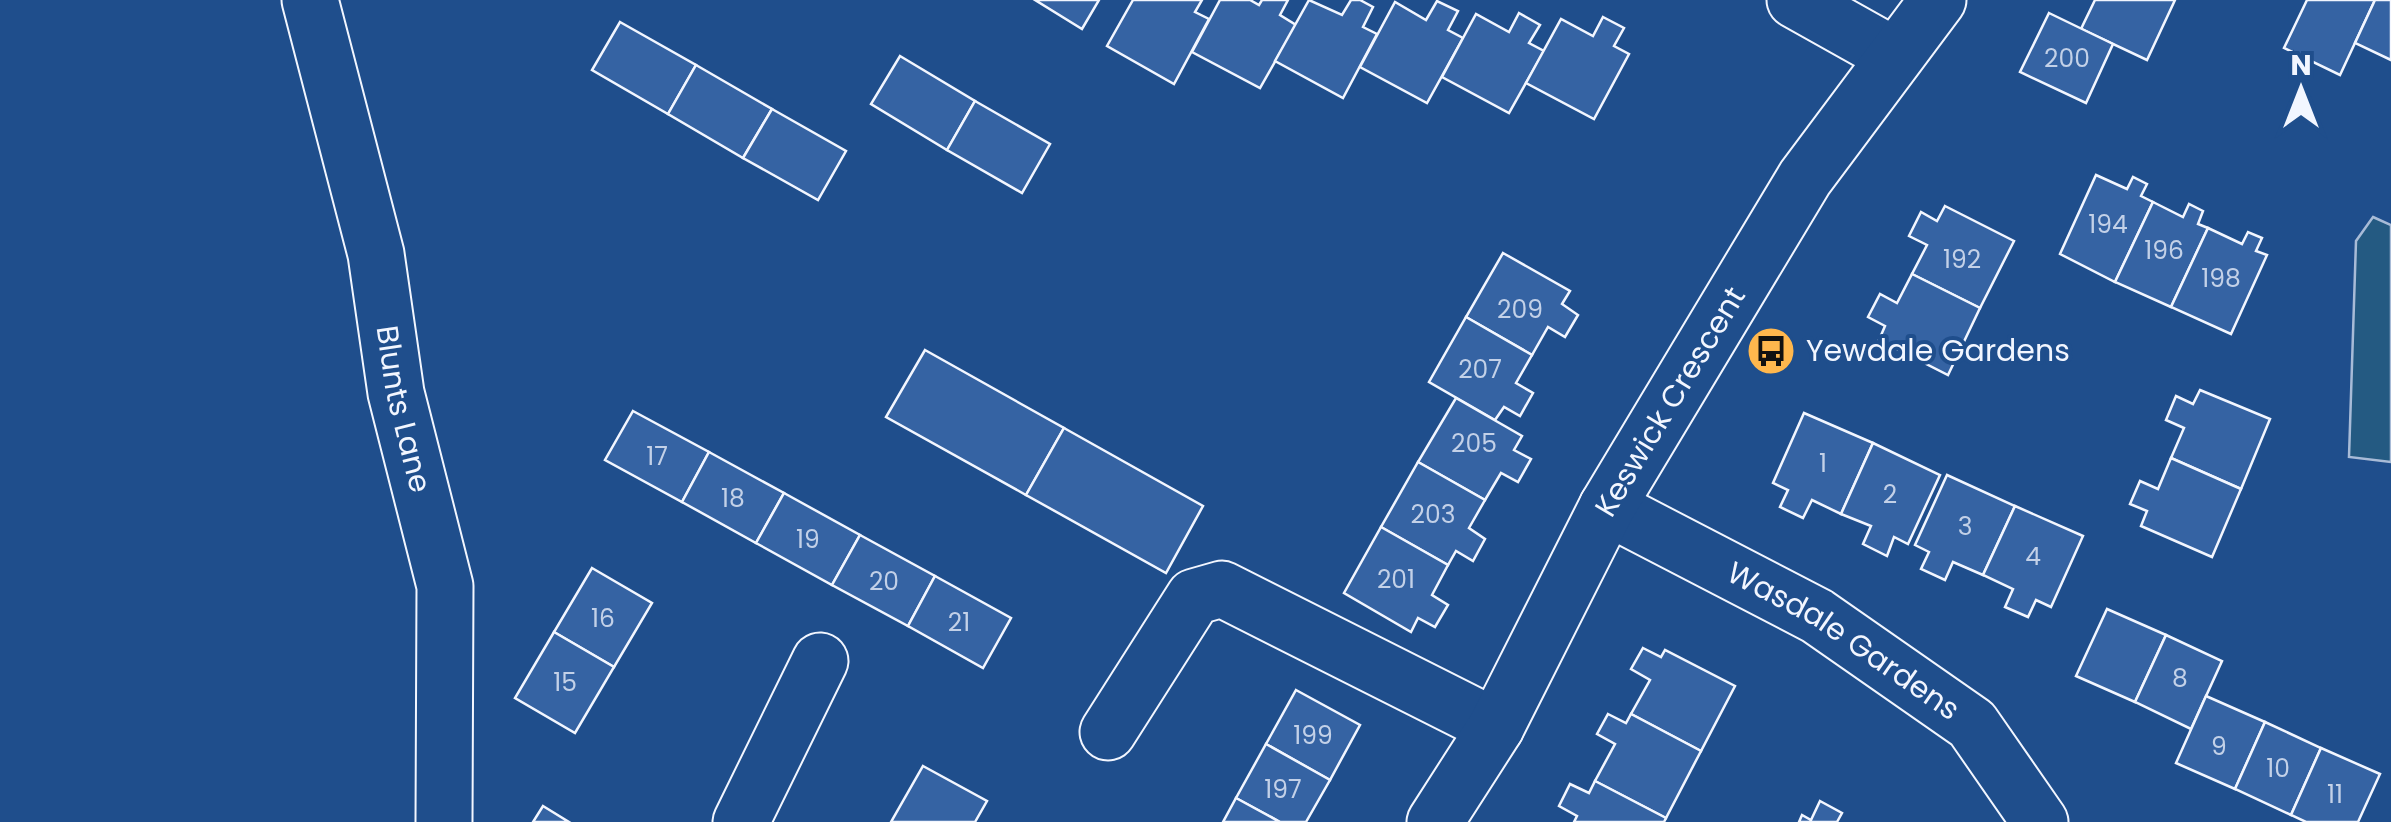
<svg xmlns="http://www.w3.org/2000/svg" width="2391" height="822" viewBox="0 0 2391 822" font-family="Poppins,sans-serif">
<style>
.green{fill:#245a82;stroke:#a8bbd7;stroke-width:2.5}
.building{fill:#3563a3;stroke:#f2f6ff;stroke-width:2.5}
.lines{fill:none;stroke-linecap:round;stroke-linejoin:round}
.minor-casing{stroke:#f2f6ff;stroke-width:59}
.minor{stroke:#1f4e8c;stroke-width:55}
.labels{text-anchor:middle;stroke-width:8;stroke-linejoin:round;paint-order:stroke}
.number-label{font-size:25px;fill:#c3d1e8}
.poi-label{font-size:30px;fill:#f2f6ff;stroke:#1f4e8c;text-anchor:start}
.street-label{font-size:30px;fill:#f2f6ff;stroke:#1f4e8c}
</style>
<rect width="100%" height="100%" fill="#1f4e8c"/>
<path class="green" d="M2373 217 2391 225V462L2349 457 2356 241Z"/>
<g class="building">
<path d="M1035 0H1099L1082 29Z"/>
<path d="M1133 0H1202L1195 12 1209 19 1174 84 1107 46Z"/>
<path d="M1220 0H1250L1259 5 1262 0H1288L1280 15 1296 25 1260 88 1192 52Z"/>
<path d="M1309 0 1342 15 1351 0H1360L1373 7 1363 27 1377 34 1343 98 1275 61Z"/>
<path d="M2095 0H2175L2147 60 2081 29Z"/>
<path d="M2307 0H2375L2340 75 2284 48Z"/>
<path d="M2375 0H2391V60L2355 43Z"/>
<path d="M1437 1 1458 11 1448 30 1463 38 1427 103 1360 67 1395 2 1426 20Z"/>
<path d="M1519 13 1540 25 1529 43 1544 51 1509 113 1442 77 1476 14 1509 32Z"/>
<path d="M2049 13 2113 44 2086 103 2020 72Z"/>
<path d="M1603 17 1624 28 1614 46 1629 54 1594 119 1526 83 1561 19 1593 36Z"/>
<path d="M620 22 696 65 668 114 592 70Z"/>
<path d="M900 56 975 101 947 150 871 104Z"/>
<path d="M696 65 772 109 743 158 668 114Z"/>
<path d="M975 101 1050 144 1022 193 947 150Z"/>
<path d="M772 109 846 151 818 200 743 158Z"/>
<path d="M2096 175 2127 189 2133 177 2147 184 2141 196 2153 202 2115 282 2060 254Z"/>
<path d="M2153 202 2183 217 2189 204 2203 211 2198 224 2208 228 2171 307 2115 282Z"/>
<path d="M1945 206 2014 241 1980 308 1912 274 1927 245 1909 236 1921 212 1937 221Z"/>
<path d="M2208 228 2242 244 2248 232 2262 238 2256 251 2267 255 2231 334 2171 307Z"/>
<path d="M1503 253 1570 291 1562 304 1578 315 1565 337 1548 327 1532 355 1466 317Z"/>
<path d="M1912 274 1980 308 1948 375 1879 340 1885 326 1868 317 1880 294 1897 303Z"/>
<path d="M1466 317 1532 355 1516 383 1533 393 1520 416 1504 407 1495 420 1429 382Z"/>
<path d="M925 350 1064 428 1026 495 886 417Z"/>
<path d="M2200 390 2270 419 2241 489 2171 458 2184 428 2166 420 2176 396 2193 404Z"/>
<path d="M1456 398 1522 436 1514 450 1531 459 1518 482 1501 473 1485 500 1418 462Z"/>
<path d="M633 411 709 452 682 502 605 460Z"/>
<path d="M1804 413 1873 443 1841 514 1812 500 1803 518 1780 507 1788 490 1773 483Z"/>
<path d="M1064 428 1203 506 1166 573 1026 495Z"/>
<path d="M1873 443 1940 475 1908 544 1894 537 1887 556 1863 544 1871 526 1841 514Z"/>
<path d="M709 452 784 493 756 543 682 502Z"/>
<path d="M2171 458 2241 489 2212 557 2141 526 2147 511 2130 504 2140 481 2158 489Z"/>
<path d="M1418 462 1485 500 1469 528 1485 539 1473 561 1456 551 1448 565 1381 527Z"/>
<path d="M1947 475 2015 506 1983 575 1953 562 1945 580 1921 569 1929 552 1915 545Z"/>
<path d="M784 493 860 535 832 585 756 543Z"/>
<path d="M2015 506 2083 536 2051 607 2036 600 2028 617 2005 607 2013 589 1983 575Z"/>
<path d="M1381 527 1448 565 1432 595 1448 605 1435 627 1418 618 1411 632 1344 593Z"/>
<path d="M860 535 935 576 908 626 832 585Z"/>
<path d="M592 568 652 603 614 667 554 632Z"/>
<path d="M935 576 1011 618 983 668 908 626Z"/>
<path d="M2107 609 2166 635 2135 702 2076 676Z"/>
<path d="M554 632 614 667 575 733 515 698Z"/>
<path d="M2166 635 2222 661 2191 729 2135 702Z"/>
<path d="M1643 648 1661 657 1665 650 1735 686 1701 751 1631 714 1650 680 1631 669Z"/>
<path d="M1296 690 1360 725 1330 780 1266 744Z"/>
<path d="M2206 696 2265 722 2235 789 2176 763Z"/>
<path d="M1608 714 1626 723 1631 714 1701 751 1666 818 1595 781 1615 744 1597 734Z"/>
<path d="M2265 722 2321 748 2291 815 2235 789Z"/>
<path d="M1266 744 1330 780 1306 822H1280L1236 798Z"/>
<path d="M2321 748 2380 774 2358 822H2306L2291 815Z"/>
<path d="M923 766 987 801 975 822H891Z"/>
<path d="M1595 781 1666 818 1664 822H1574L1577 816 1559 806 1570 784 1589 793Z"/>
<path d="M1236 798 1280 822H1223Z"/>
<path d="M1820 801 1842 813 1837 822H1799L1802 815 1811 820Z"/>
<path d="M543 806 569 822H533Z"/>
</g>
<g class="lines">
<g class="minor-casing">
<g id="minor">
<path id="s1" d="M310 0 376 254 396 393 445 586 444 822"/>
<path d="M1795 0 1895 56"/>
<path id="s2" d="M1607 507 1817 616 1972 724 2040 822"/>
<path d="M1108 732 1194 597 1222 589 1496 727"/>
<path d="M741 822 820 661"/>
<path id="s3" d="M1435 822 1496 727 1607 507 1805 178 1938 0"/>
</g>
</g>
<use href="#minor" class="minor"/>
</g>
<defs>
<g id="bus-disc" transform="scale(2.5)"><circle r="9.5" fill="#ffb74d" stroke="#1f4e8c"/><path d="M-5-6H5V4H4V6H2V4H-2V6H-4V4H-5ZM-3.5-4V0h7V-4ZM-3.5 1.2v1.5H-2V1.2ZM2 1.2v1.5H3.5V1.2Z" fill="#111"/></g>
</defs>
<g fill-rule="evenodd">
<use href="#bus-disc" x="1771" y="351"/>
</g>
<g class="labels">
<g class="number-label">
<text x="2067" y="67">200</text>
<text x="2108" y="233">194</text>
<text x="2164" y="259">196</text>
<text x="1962" y="268">192</text>
<text x="2221" y="287">198</text>
<text x="1520" y="318">209</text>
<text x="1480" y="378">207</text>
<text x="1474" y="452">205</text>
<text x="657" y="465">17</text>
<text x="1823" y="472">1</text>
<text x="1890" y="503">2</text>
<text x="733" y="507">18</text>
<text x="1433" y="523">203</text>
<text x="1965" y="535">3</text>
<text x="808" y="548">19</text>
<text x="2033" y="565">4</text>
<text x="1396" y="588">201</text>
<text x="884" y="590">20</text>
<text x="603" y="627">16</text>
<text x="959" y="631">21</text>
<text x="2180" y="687">8</text>
<text x="565" y="691">15</text>
<text x="1313" y="744">199</text>
<text x="2219" y="755">9</text>
<text x="2278" y="777">10</text>
<text x="1283" y="798">197</text>
<text x="2335" y="803">11</text>
</g>
<g class="poi-label">
<text x="1806" y="361">Yewdale Gardens</text>
</g>
<g class="street-label">
<text dy="10" stroke="none"><textPath href="#s3" startOffset="482">Keswick Crescent</textPath></text>
<text dy="10" stroke="none"><textPath href="#s1" startOffset="420">Blunts Lane</textPath></text>
<text dy="10" stroke="none"><textPath href="#s2" startOffset="272">Wasdale Gardens</textPath></text>
</g>
</g>
<g transform="translate(2301 90)" stroke="#1f4e8c" stroke-width="8" paint-order="stroke">
<path d="M0-8L18 38L0 25L-18 38Z" fill="#f2f6ff"/>
<text y="-15" font-size="28" font-weight="bold" text-anchor="middle" fill="#f2f6ff">N</text>
</g>
</svg>
